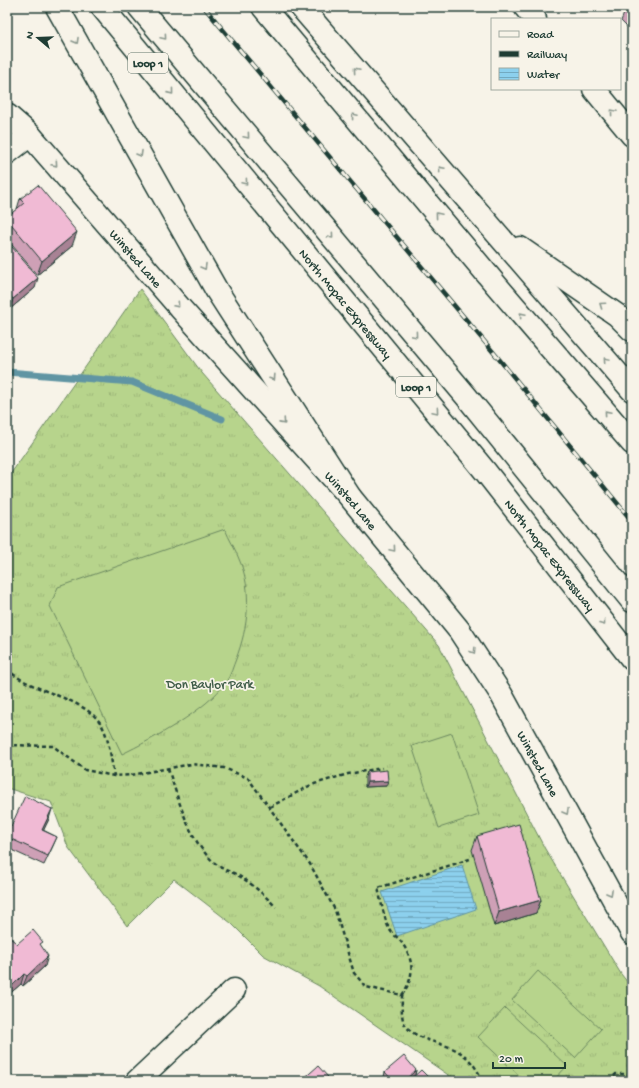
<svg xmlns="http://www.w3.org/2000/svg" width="639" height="1088" viewBox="0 0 639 1088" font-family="'Gochi Hand',sans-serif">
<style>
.grass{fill:url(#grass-tufts);stroke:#6b8860}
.garden{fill:#b7d48c;stroke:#6b8860}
.water{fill:url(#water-rules);stroke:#6095a3}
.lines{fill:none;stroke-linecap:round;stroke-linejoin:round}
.stream{stroke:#6095a3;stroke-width:7}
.minor-casing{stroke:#1f3d34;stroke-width:25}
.major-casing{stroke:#1f3d34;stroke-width:25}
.highway-casing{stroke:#1f3d34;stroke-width:25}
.path{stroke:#1f3d34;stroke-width:2.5;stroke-dasharray:4 3;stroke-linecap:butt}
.minor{stroke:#f7f3e8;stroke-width:22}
.major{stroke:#f7f3e8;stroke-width:22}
.highway{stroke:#f7f3e8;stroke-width:22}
.rail-casing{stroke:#1f3d34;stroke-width:4.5}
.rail{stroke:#f7f3e8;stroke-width:3;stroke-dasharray:9;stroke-linecap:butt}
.wall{fill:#cea0b6;stroke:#1f3d34}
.shaded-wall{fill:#a88294;stroke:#1f3d34}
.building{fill:#f0bad4;stroke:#1f3d34}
.oneway{stroke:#8b988e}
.labels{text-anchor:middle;stroke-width:3.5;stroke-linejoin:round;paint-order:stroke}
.shield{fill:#f7f3e8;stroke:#60746a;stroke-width:1}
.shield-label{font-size:12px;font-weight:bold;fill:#1f3d34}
.street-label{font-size:13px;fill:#1f3d34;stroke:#f7f3e8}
.park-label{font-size:13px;fill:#3d5b46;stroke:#f7f3e8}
</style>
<defs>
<pattern id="grass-tufts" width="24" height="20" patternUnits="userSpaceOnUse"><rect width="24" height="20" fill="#b7d48c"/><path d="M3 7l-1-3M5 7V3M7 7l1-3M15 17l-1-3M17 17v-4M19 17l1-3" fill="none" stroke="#9db779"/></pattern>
<pattern id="water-rules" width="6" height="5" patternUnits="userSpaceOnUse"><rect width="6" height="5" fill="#8cd0ed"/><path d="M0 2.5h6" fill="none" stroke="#72aac1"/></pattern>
</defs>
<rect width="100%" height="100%" fill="#f7f3e8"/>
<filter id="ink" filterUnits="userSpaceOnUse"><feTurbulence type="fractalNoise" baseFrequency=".025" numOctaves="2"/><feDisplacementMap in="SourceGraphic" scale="8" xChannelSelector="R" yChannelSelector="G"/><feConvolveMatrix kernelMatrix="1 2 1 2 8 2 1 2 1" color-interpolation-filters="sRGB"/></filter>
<g filter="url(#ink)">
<path class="grass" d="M140 289 202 373 439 645 545 849 621 974 632 988V1081H457L319 986 263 955 231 923 174 879 127 926 68 847 51 802 7 788V479Z"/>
<g class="garden">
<path d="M225 529C229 539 235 548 239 559 253 590 248 628 236 659 233 666 231 675 226 682 207 710 153 739 122 754L50 606 58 587Z"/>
<path d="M452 733 479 815 439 828 412 746Z"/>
<path d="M538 971 601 1029 575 1058 512 1000Z"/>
<path d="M505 1008 567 1066 553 1081H525L478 1037Z"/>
</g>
<path class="water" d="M462 865 476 909 397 936 382 892Z"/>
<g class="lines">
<path class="stream" d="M7 372 132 382 222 419"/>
<g class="minor-casing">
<g id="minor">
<path d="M525 7 535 19"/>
<path d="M594 89 632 135"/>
<path d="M7 153 30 135"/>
<path d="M137 1081 234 990"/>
</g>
</g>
<g class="major-casing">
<g id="major">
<path id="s1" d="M7 115 30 135 181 309 350 497 459 630 501 694 632 933"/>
</g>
</g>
<g class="highway-casing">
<g id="highway">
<path d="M57 7 217 291 350 497"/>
<path id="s2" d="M102 7 485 471 632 659"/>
<path d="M139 7 466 396 632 601"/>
<path d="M263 7 497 286 632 443"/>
<path d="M301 7 632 390"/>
<path d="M520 248 617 315 632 330"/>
</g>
</g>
<g class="path">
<path d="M7 669C31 692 78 696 98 720 109 732 111 760 114 776"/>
<path d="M7 745 53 746 85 770 114 776 131 775 192 764 224 768 248 778 310 864 335 910 354 973 366 987 402 995C402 1003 401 1012 403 1020 408 1038 438 1042 452 1048 468 1055 476 1067 483 1081"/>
<path d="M168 769C180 802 189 845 220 867 226 871 233 872 239 876 254 885 264 895 276 907"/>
<path d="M270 807 311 785 348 774 382 768"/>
<path d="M402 995C416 975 414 958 399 939 396 936 392 934 390 930 384 920 381 900 378 888L470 859"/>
<path d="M609 1081 616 1074H632"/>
</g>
<use href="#minor" class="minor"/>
<use href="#major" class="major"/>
<use href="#highway" class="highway"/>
<g class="rail-casing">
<path id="rail" d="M204 7 494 353 632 521"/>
</g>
<use href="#rail" class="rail"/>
</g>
<g class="wall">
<path d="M623 7H632V32L621 21 625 11 626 10Z"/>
<path d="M20 199 72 246 37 275 7 239V217L17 209Z"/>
<path d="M7 241 35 288 10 309 7 306Z"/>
<path d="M367 772 386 786 365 787V777Z"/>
<path d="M49 819 43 830 57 837 53 846 44 865 7 848V835Z"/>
<path d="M477 836 541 900 536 913 494 926 472 850Z"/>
<path d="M7 935 17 944 41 946 45 966 23 986 21 984 7 996Z"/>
<path d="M416 1070 415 1075 407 1081H387L384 1077 385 1072Z"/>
</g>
<g class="shaded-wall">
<path d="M77 232 72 246 37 275 42 261Z"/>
<path d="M38 278 35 288 10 309 13 299Z"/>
<path d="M388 781 386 786 365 787 367 782Z"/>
<path d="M52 809 49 819 39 840 42 830Z"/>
<path d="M541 900 536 913 494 926 499 912Z"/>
<path d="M48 956 45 966 23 986 27 976Z"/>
<path d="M24 974 21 984 7 996 11 987Z"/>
<path d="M416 1070 415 1075 407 1081H404Z"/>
</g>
<g class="building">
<path d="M629 7H632V19L625 11Z"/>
<path d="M38 185 77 232 42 261 7 219V217L24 203 20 199Z"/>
<path d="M7 241 38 278 13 299 7 292Z"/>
<path d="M387 770 388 781 367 782V772Z"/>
<path d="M25 796 52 809 42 830 57 837 48 856 7 837V835Z"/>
<path d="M519 824 541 900 499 912 477 836Z"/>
<path d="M33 930 43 942 40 944 48 956 27 976 24 974 11 987 7 983V935L17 944Z"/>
<path d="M404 1056 416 1070 404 1081H393L385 1072Z"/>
<path d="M318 1066 328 1077 324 1081H301Z"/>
<path d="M421 1070 432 1081H409Z"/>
</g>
<defs><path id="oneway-chevron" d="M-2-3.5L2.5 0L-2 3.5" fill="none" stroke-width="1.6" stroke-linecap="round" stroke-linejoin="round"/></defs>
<g class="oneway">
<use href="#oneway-chevron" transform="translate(164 37) rotate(50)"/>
<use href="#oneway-chevron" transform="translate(76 41) rotate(60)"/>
<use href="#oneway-chevron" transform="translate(356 70) rotate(-131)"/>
<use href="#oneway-chevron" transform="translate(171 92) rotate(51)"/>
<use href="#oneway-chevron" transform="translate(613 112) rotate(-130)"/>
<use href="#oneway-chevron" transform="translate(354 116) rotate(-130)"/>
<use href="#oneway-chevron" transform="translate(247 136) rotate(50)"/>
<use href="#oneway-chevron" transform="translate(140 154) rotate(60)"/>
<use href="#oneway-chevron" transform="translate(55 164) rotate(49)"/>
<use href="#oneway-chevron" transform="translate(441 169) rotate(-131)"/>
<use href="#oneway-chevron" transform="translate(245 182) rotate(50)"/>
<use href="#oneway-chevron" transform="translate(438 215) rotate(-130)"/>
<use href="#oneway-chevron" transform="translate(331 236) rotate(50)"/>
<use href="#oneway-chevron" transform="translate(204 267) rotate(60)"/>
<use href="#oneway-chevron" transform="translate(177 305) rotate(49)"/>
<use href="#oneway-chevron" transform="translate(602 305) rotate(-145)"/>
<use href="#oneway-chevron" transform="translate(522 315) rotate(-131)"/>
<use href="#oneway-chevron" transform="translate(415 335) rotate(50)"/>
<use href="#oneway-chevron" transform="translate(606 360) rotate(-131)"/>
<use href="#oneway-chevron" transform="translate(273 378) rotate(57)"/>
<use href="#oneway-chevron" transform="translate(436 411) rotate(50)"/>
<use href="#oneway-chevron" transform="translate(607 413) rotate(-131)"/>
<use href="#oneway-chevron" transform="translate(283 422) rotate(48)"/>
<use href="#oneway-chevron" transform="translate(393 549) rotate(50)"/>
<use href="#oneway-chevron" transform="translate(603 623) rotate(52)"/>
<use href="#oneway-chevron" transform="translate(473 651) rotate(57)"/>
<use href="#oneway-chevron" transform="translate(566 812) rotate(61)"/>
<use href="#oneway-chevron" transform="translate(610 893) rotate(61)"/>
</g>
</g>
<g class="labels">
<g class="shield">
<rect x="128" y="53" width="40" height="20" rx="3"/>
<rect x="396" y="377" width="40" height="20" rx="3"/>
</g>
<g class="shield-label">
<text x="148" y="67">Loop 1</text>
<text x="416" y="391">Loop 1</text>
</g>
<g class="street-label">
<text dy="5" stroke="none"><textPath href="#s1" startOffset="193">Winsted Lane</textPath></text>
<text dy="5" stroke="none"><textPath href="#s2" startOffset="384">North Mopac Expressway</textPath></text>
<text dy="5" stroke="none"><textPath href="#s1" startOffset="517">Winsted Lane</textPath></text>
<text dy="5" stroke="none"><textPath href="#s2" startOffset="708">North Mopac Expressway</textPath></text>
<text dy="5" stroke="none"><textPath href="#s1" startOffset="841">Winsted Lane</textPath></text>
</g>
<g class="park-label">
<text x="210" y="688">Don Baylor Park</text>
</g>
</g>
<rect width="639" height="1088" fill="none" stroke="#f7f3e8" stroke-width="24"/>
<rect x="12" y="12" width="615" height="1064" fill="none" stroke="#1f3d34" stroke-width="1.5" filter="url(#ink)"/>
<rect x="491" y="18" width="130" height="72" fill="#f7f3e8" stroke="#a1aaa0"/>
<rect x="499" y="31" width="20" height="6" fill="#f7f3e8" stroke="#a1aaa0"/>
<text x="527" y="38" font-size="12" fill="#1f3d34">Road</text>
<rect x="499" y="51" width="20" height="6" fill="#1f3d34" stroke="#a1aaa0"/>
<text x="527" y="58" font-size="12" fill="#1f3d34">Railway</text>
<rect x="499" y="68" width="20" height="12" fill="url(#water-rules)" stroke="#a1aaa0"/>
<text x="527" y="78" font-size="12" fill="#1f3d34">Water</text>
<g transform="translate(38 38) rotate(289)" stroke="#f7f3e8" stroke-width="3" paint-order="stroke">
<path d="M0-3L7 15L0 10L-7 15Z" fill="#1f3d34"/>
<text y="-6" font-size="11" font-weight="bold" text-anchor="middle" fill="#1f3d34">N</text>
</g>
<path d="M493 1062v6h72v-6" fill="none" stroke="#1f3d34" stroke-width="2"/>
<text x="499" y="1062" font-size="12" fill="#1f3d34" stroke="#f7f3e8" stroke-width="3" paint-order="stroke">20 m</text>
</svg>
